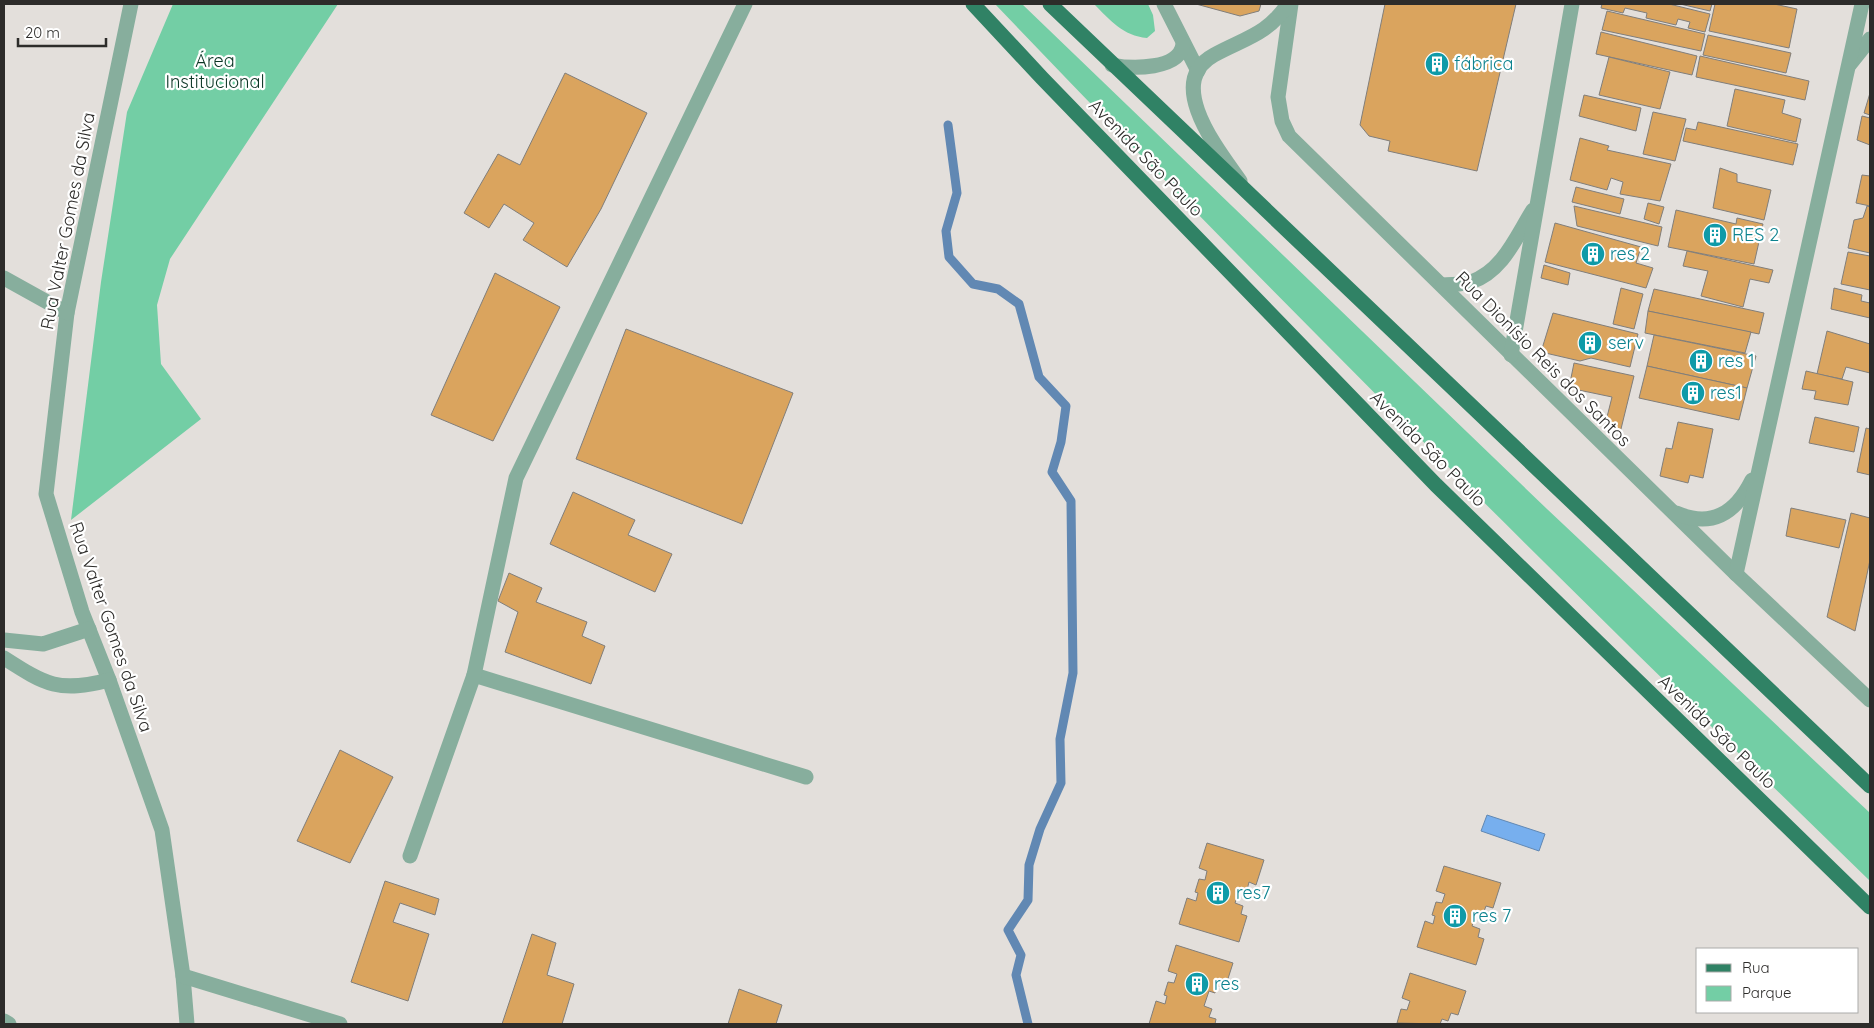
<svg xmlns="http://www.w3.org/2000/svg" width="1874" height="1028" viewBox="0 0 1874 1028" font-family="Quicksand,sans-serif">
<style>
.green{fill:#73cea5}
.water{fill:#77afee;stroke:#6188b3}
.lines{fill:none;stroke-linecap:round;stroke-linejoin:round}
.stream{stroke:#6188b3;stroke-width:9}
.building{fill:#daa45e;stroke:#817e7a}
.lane{stroke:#87ae9d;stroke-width:15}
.street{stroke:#87ae9d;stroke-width:15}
.primary{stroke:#308265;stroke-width:15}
.labels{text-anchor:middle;stroke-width:4.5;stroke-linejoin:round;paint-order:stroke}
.park-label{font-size:18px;fill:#0b3625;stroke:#fff}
.culture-label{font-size:18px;fill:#0d838f;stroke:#fff;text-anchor:start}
.street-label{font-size:18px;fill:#2d2c2a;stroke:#fff}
</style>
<rect width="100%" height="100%" fill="#e3dfdb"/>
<g class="green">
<path d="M173 4H338L170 259 157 305 161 364 201 419 71 520 101 282 127 112Z"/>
<path d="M995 4H1022L1547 509 1870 813V881C1574 594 1280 303 995 4Z"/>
<path d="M1094 4H1148L1153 15 1155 31 1147 38C1123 36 1110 20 1094 4Z"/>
</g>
<path class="water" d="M1487 815 1545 834 1539 851 1481 831Z"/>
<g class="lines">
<path class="stream" d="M948 125 957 193 946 231 949 257 973 284 998 289 1019 304 1039 377 1066 406 1061 442 1052 472 1071 501 1073 673 1060 739 1061 783 1040 829 1029 865 1028 900 1008 930 1021 955 1016 975 1028 1024"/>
</g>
<g class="building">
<path d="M1196 4H1261L1259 11 1240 16Z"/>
<path d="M1385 4H1516L1477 171 1388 151 1390 141 1369 136 1360 125Z"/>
<path d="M1602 4H1669L1710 14 1705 32 1688 28 1690 22 1678 19 1676 25 1646 18 1647 13 1625 8 1623 13 1601 8Z"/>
<path d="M1680 4H1712L1710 11Z"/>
<path d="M1715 4H1774L1797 9 1789 48 1709 31Z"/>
<path d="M1607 11 1705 34 1701 51 1602 30Z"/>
<path d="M1601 32 1697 56 1692 75 1596 54Z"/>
<path d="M1708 35 1791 53 1786 73 1703 55Z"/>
<path d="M1700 56 1809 81 1805 100 1696 77Z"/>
<path d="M1609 57 1670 72 1660 109 1599 95Z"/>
<path d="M565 73 647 113 601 209 567 267 523 240 534 223 504 204 489 228 464 213 498 154 520 165Z"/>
<path d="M1735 89 1785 100 1782 113 1801 119 1796 142 1727 126Z"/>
<path d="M1870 93V115L1864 113Z"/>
<path d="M1584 95 1641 108 1636 131 1579 116Z"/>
<path d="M1653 112 1686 119 1675 161 1643 154Z"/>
<path d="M1862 116 1870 118V145L1857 140Z"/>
<path d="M1698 122 1798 144 1793 165 1683 141 1686 128 1696 130Z"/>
<path d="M1580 138 1609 146 1607 150 1671 164 1660 201 1620 194 1623 182 1611 178 1607 190 1570 180Z"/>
<path d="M1720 168 1737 174V182L1771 190 1764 220 1713 208Z"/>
<path d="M1862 175 1870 176V206L1856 203Z"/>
<path d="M1576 187 1624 199 1620 214 1572 202Z"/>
<path d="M1648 203 1664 207 1659 224 1644 219Z"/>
<path d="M1574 206 1662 227 1658 246 1577 226Z"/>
<path d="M1867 206 1870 207V253L1848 248 1854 220 1863 218Z"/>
<path d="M1676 210 1736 224 1737 218 1763 224 1754 264 1668 247Z"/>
<path d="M1555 223 1641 247 1636 263 1653 268 1646 288 1545 262Z"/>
<path d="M1687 251 1773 270 1769 283 1750 279 1743 307 1701 296 1708 271 1683 266Z"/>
<path d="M1848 252 1870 256V290L1841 284Z"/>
<path d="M1544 265 1570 273 1568 285 1541 278Z"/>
<path d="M495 273 560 307 493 441 431 415Z"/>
<path d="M1621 288 1643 294 1634 329 1613 324Z"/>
<path d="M1834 288 1862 295 1861 301 1870 303V318L1831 309Z"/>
<path d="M1654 289 1764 313 1759 334 1648 311Z"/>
<path d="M1648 311 1751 332 1745 353 1645 333Z"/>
<path d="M1553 313 1638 334 1630 367 1591 358 1580 361 1541 352Z"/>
<path d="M626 329 793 393 742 524 576 459Z"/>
<path d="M1827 331 1870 344V373L1846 367 1842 379 1817 374Z"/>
<path d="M1654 335 1756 356 1747 388 1647 366Z"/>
<path d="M1574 363 1634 376 1620 433 1607 417 1612 397 1569 388Z"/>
<path d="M1647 366 1747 388 1739 420 1639 398Z"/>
<path d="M1806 371 1853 382 1848 405 1814 399 1816 391 1802 389Z"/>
<path d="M1815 417 1859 427 1854 452 1809 443Z"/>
<path d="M1678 422 1713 429 1703 478 1690 475 1688 483 1660 476 1666 448 1672 449Z"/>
<path d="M1866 428 1870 429V475L1857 472Z"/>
<path d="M573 492 635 520 628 535 672 554 655 592 550 544Z"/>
<path d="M1791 508 1846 520 1839 548 1786 536Z"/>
<path d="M1851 513 1870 518V560L1855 631 1827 617Z"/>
<path d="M509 573 542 588 536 602 587 622 582 636 605 646 591 684 505 652 518 612 498 601Z"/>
<path d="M340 750 393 777 350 863 297 841Z"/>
<path d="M1207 843 1264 860 1256 885 1249 882 1247 890 1240 888 1235 903 1243 906 1241 914 1247 916 1239 942 1179 924 1187 898 1196 901 1198 893 1195 892 1199 879 1205 880 1207 871 1199 868Z"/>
<path d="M1444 866 1501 883 1493 908 1486 906 1483 914 1477 912 1472 926 1480 929 1478 937 1484 939 1476 965 1417 947 1425 921 1433 924 1435 916 1432 915 1436 902 1442 903 1445 894 1436 891Z"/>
<path d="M385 881 439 899 435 915 400 903 393 922 429 934 408 1001 351 982Z"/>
<path d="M532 934 556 943 547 975 574 984 562 1024H502Z"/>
<path d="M1176 945 1233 963 1225 988 1218 986 1215 993 1209 991 1204 1006 1212 1009 1209 1017 1216 1019 1215 1024H1149L1156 1001 1165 1004 1167 996 1164 995 1168 982 1174 983 1177 974 1168 971Z"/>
<path d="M1410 973 1466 991 1458 1015 1451 1013 1448 1021 1442 1019 1440 1024 1397 1023 1401 1009 1407 1010 1410 1001 1402 998Z"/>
<path d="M739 989 782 1005 776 1024H728Z"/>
</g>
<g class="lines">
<g class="lane">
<path d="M474 675 806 777"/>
<path d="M410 856 474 675 516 478 745 4"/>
</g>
<g class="street">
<path d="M131 4 67 313 46 494 82 612 109 680 162 830 183 976 187 1024"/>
<path d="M1164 4 1198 71"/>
<path d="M1291 4 1278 97 1282 121 1289 136 1736 574 1870 700"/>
<path d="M1850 64 1870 39"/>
<path d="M1112 65C1132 69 1180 70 1183 44"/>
<path d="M1240 181C1220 152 1163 83 1214 55 1245 38 1267 35 1288 4"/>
<path d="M4 278 67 313"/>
<path d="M1443 285C1452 284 1462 285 1471 282 1503 271 1516 237 1533 210"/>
<path d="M1511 355 1572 4"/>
<path d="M1676 513C1711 528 1735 514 1752 480"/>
<path d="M1736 574 1862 4"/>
<path d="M4 640 43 644 89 629"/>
<path d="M4 658C46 685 59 693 109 680"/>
<path d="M183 976 340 1024"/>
<path d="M4 1021 9 1024"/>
</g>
<g class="primary">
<path d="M973 4 1042 78 1436 485 1870 907"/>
<path d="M1050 4 1870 786"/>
</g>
</g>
<defs>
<g id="building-disc" transform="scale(1.25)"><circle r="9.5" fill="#0f9aa8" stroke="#fff"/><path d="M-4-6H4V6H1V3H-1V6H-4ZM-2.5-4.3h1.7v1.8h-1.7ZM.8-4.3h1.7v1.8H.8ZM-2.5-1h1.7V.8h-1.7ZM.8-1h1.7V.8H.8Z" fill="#fff"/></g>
</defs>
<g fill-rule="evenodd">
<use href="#building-disc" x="1437" y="64"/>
<use href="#building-disc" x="1715" y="235"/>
<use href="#building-disc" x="1593" y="254"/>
<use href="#building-disc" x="1590" y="343"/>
<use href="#building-disc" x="1701" y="361"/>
<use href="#building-disc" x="1693" y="393"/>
<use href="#building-disc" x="1218" y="893"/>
<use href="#building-disc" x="1455" y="916"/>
<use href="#building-disc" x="1197" y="984"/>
</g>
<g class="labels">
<g class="park-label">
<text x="215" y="67">Área<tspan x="215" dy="21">Institucional</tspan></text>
</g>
<g class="culture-label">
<text x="1454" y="70">fábrica</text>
<text x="1732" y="241">RES 2</text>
<text x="1610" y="260">res 2</text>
<text x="1608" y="349">serv</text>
<text x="1718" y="367">res 1</text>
<text x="1710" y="399">res1</text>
<text x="1236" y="899">res7</text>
<text x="1472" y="922">res 7</text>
<text x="1214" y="990">res</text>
</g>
<g class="street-label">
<text transform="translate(1146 158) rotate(46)" y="6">Avenida São Paulo</text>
<text transform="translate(68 221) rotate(-79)" y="6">Rua Valter Gomes da Silva</text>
<text transform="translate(1543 359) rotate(45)" y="6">Rua Dionísio Reis dos Santos</text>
<text transform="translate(1428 449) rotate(45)" y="6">Avenida São Paulo</text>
<text transform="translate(111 627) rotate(71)" y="6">Rua Valter Gomes da Silva</text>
<text transform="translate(1717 732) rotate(44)" y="6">Avenida São Paulo</text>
</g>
</g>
<rect width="1874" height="1028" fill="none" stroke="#2d2c2a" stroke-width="10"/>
<rect x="1696" y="948" width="162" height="65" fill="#ffffff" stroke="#ababaa"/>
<rect x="1706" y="964" width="25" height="8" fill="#308265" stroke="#ababaa"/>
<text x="1742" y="973" font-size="15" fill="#2d2c2a">Rua</text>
<rect x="1706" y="986" width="25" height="15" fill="#73cea5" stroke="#ababaa"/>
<text x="1742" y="998" font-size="15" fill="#2d2c2a">Parque</text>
<path d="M18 38v8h88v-8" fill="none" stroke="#2d2c2a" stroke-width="2.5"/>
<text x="25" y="38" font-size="15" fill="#2d2c2a" stroke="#ffffff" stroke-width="4" paint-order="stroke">20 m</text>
</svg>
